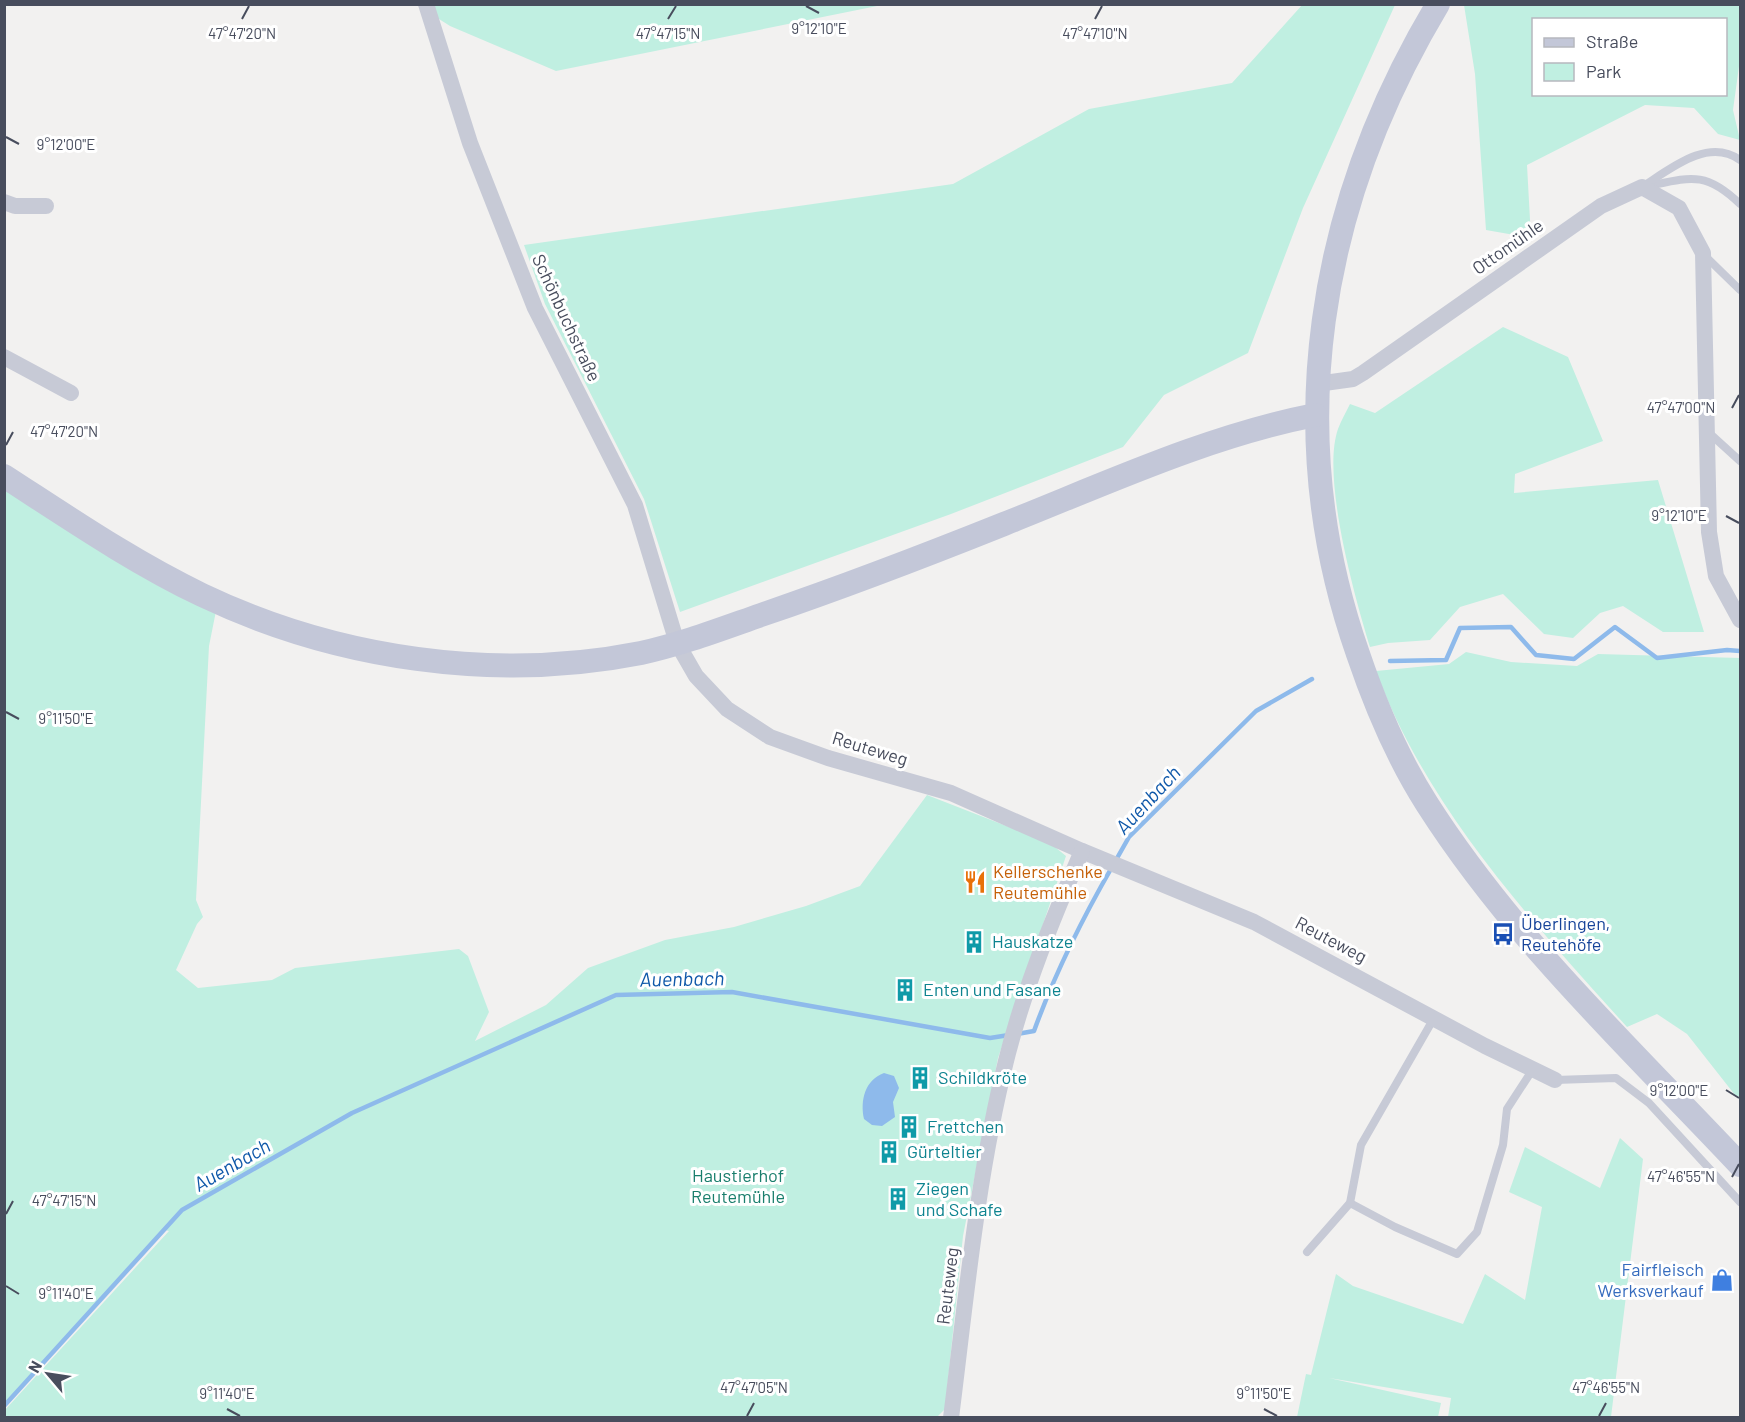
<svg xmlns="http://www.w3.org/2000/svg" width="1745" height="1422" viewBox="0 0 1745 1422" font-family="Barlow,sans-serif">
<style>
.green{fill:#c0efe1;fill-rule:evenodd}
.water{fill:#8ebaeb}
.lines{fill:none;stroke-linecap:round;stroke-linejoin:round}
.stream{stroke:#8ebaeb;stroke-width:4.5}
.lane{stroke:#c7cad6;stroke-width:8}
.street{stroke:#c7cad6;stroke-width:16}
.secondary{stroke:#c3c7d8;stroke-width:24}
.ticks{fill:none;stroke:#484d5d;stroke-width:2}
.labels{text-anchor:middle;stroke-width:6;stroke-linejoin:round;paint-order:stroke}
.street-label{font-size:18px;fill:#484d5d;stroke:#fff}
.food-label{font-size:18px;fill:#c56008;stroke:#fff;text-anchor:start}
.transit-label{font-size:18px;fill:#164399;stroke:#fff;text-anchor:start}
.culture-label{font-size:18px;fill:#0d838f;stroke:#fff;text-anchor:start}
.park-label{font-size:18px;fill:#197e6c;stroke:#fff}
.shop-label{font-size:18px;fill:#366cbe;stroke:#fff;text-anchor:end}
.water-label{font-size:20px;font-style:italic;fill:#0f58a9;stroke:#fff}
.ticks-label{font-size:15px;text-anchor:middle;fill:#484d5d;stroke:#fff;stroke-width:6;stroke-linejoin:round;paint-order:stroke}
</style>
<rect width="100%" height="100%" fill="#f2f1f0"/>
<g class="green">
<path d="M1303 4 1395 5 1303 208 1248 353 1164 395 1123 447 951 514 680 612 644 499 545 304 524 245 953 184 1089 109 1232 83Z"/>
<path d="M417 5H882L556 71 450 26Z"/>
<path d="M1464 5H1740V59L1733 110 1740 140 1718 134 1694 108 1645 105 1527 165 1531 238 1486 230 1475 74ZM1534 20H1726V94H1534Z"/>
<path d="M1503 327 1568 357 1603 441 1515 474 1514 493 1658 480 1704 632H1663L1623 606 1600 613 1573 638 1544 634 1503 594 1460 607 1430 640 1388 643 1370 647C1355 598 1321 477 1338 429 1341 421 1346 412 1350 404L1375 413Z"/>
<path d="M5 487 216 611 209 646 196 900 203 917 197 924 176 970 198 988 272 980 295 968 459 949 468 956 489 1012 475 1041 546 1005 588 968 665 940 734 927 806 906 860 886 927 795 1050 843 1066 856 998 1058 963 1236 945 1409 937 1417 5 1418 4 1411 169 1231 164 1230 5 1406Z"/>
<path d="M1466 652 1511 662 1577 666 1598 654 1740 658V1097L1735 1095 1687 1034 1657 1014 1627 1027C1532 922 1426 807 1376 671L1449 664Z"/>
<path d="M1620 1138 1643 1159 1611 1417H1448L1451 1398 1329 1378 1441 1403 1438 1417H1297L1306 1374 1311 1375 1336 1274 1353 1286 1463 1324 1485 1274 1525 1300 1542 1207 1509 1192 1525 1147 1600 1188Z"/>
</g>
<path class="water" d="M884 1073 894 1076 899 1088 893 1102 895 1117 882 1126 872 1125 864 1119C860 1100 865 1080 884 1073Z"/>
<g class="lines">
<g class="stream">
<path d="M1390 661 1446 660 1460 628 1511 627 1536 655 1574 659 1615 627 1657 658 1727 650 1740 651"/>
<path d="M1116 860 1129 837 1256 711 1312 679"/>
<path d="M1017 1034 1034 1031C1055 973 1081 921 1112 867"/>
<path d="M4 1406 182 1210 352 1113 616 995 732 992 990 1038 1009 1035"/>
</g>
<g class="lane">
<path d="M1648 186C1691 177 1706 171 1740 204"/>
<path d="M1642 187C1670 169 1708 137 1740 160"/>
<path d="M1703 254 1740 290"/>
<path d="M1707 431 1740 461"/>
<path d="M1555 1080 1616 1078 1649 1103 1740 1202"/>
<path d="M1350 1203 1395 1227 1457 1254 1477 1232 1503 1145 1507 1109 1533 1069"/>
<path d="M1307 1252 1350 1203 1361 1145 1434 1018"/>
</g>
<g class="street">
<path d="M426 4 470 143 535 308 635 505 677 643 696 676 727 709 770 737 828 758 951 793 1082 851 1254 922 1485 1046 1555 1080"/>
<path d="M4 202 15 206H46"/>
<path d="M4 357 71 393"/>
<path d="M1317 384 1353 379 1363 373 1601 206 1642 187 1679 208 1703 253 1709 532 1716 576 1740 620"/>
<path d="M951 1418C966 1299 977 1177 1006 1061 1024 989 1052 920 1082 851"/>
</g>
<g class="secondary">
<path d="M1438 4C1318 204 1280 432 1358 654 1376 707 1397 757 1427 804 1513 939 1632 1050 1740 1165"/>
<path d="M4 476C69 518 133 562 202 595 336 659 495 682 641 653 682 644 721 629 761 615 843 587 924 556 1004 524 1105 484 1208 436 1315 415"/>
</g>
</g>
<path class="ticks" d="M806 6 819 13M242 19 249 6M668 19 676 6M1095 19 1102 6M6 137 19 144M1732 408 1739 395M6 445 13 432M1726 516 1739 523M6 712 19 719M1726 1090 1739 1098M1732 1177 1739 1164M6 1214 13 1201M6 1286 19 1294M227 1409 240 1416M1264 1409 1277 1416M747 1416 754 1403M1599 1416 1606 1403"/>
<defs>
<g id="restaurant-bare" transform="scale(1.8)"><path d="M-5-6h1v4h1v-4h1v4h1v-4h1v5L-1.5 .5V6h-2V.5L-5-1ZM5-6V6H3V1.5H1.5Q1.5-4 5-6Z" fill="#e8710a" stroke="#fff" stroke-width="2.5" paint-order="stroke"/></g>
<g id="bus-bare" transform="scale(1.8)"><path d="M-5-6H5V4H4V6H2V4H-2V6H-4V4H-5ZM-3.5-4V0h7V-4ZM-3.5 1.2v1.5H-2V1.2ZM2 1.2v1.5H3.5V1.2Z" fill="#1a4fb4" stroke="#fff" stroke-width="2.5" paint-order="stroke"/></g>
<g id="building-bare" transform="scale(1.8)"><path d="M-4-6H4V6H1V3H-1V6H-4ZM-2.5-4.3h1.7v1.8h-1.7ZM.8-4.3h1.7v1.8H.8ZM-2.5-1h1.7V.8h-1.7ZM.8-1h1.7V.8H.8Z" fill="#0f9aa8" stroke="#fff" stroke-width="2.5" paint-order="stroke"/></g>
<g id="shop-bare" transform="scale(1.8)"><path d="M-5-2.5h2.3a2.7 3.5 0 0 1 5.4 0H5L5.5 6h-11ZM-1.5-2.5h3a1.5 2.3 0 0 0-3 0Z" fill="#3f7fe0" stroke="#fff" stroke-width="2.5" paint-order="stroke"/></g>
</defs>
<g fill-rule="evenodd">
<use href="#restaurant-bare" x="975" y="882"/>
<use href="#bus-bare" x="1503" y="934"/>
<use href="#building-bare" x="974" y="942"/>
<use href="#building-bare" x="905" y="990"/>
<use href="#building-bare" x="920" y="1078"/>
<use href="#building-bare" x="909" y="1127"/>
<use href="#building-bare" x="889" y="1152"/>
<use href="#building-bare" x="898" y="1199"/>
<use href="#shop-bare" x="1722" y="1280"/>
</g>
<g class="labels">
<g class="street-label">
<text transform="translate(1508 247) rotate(-35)" y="6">Ottomühle</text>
<text transform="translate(566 318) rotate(65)" y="6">Schönbuchstraße</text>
<text transform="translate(870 749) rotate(17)" y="6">Reuteweg</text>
<text transform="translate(1331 940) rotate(28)" y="6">Reuteweg</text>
<text transform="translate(948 1286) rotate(-83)" y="6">Reuteweg</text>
</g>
<g class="food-label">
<text x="993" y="878">Kellerschenke<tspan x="993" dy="21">Reutemühle</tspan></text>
</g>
<g class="transit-label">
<text x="1521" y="930">Überlingen,<tspan x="1521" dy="21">Reutehöfe</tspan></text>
</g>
<g class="culture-label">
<text x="992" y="948">Hauskatze</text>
<text x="923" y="996">Enten und Fasane</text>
<text x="938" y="1084">Schildkröte</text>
<text x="927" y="1133">Frettchen</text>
<text x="907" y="1158">Gürteltier</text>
<text x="916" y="1195">Ziegen<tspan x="916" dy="21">und Schafe</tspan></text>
</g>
<g class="park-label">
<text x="738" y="1182">Haustierhof<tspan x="738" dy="21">Reutemühle</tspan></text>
</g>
<g class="shop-label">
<text x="1704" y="1276">Fairfleisch<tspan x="1704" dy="21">Werksverkauf</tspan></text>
</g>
<g class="water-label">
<text transform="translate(1148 800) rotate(-47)" y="7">Auenbach</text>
<text transform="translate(682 979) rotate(-1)" y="7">Auenbach</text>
<text transform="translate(232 1165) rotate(-30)" y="7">Auenbach</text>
</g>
</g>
<g class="ticks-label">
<text x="819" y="34">9°12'10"E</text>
<text x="1095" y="39">47°47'10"N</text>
<text x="242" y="39">47°47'20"N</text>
<text x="668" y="39">47°47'15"N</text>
<text x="66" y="150">9°12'00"E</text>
<text x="1681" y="413">47°47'00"N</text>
<text x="64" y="437">47°47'20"N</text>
<text x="1679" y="521">9°12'10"E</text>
<text x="66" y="724">9°11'50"E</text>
<text x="1679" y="1096">9°12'00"E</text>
<text x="1681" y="1182">47°46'55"N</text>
<text x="64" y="1206">47°47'15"N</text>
<text x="66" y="1299">9°11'40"E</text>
<text x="754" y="1393">47°47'05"N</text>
<text x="1606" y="1393">47°46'55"N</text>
<text x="227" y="1399">9°11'40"E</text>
<text x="1264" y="1399">9°11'50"E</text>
</g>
<rect width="1745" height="1422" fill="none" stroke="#484d5d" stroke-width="12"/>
<rect x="1532" y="18" width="195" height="78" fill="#ffffff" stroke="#b6b8be" stroke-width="1.5"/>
<rect x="1544" y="38" width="30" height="9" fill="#c3c7d8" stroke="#b6b8be" stroke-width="1.5"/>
<text x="1586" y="48" font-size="18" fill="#484d5d">Straße</text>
<rect x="1544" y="63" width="30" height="18" fill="#c0efe1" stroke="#b6b8be" stroke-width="1.5"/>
<text x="1586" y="78" font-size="18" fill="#484d5d">Park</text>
<g transform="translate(48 1374) rotate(299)" stroke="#ffffff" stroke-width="4.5" paint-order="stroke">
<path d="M0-4.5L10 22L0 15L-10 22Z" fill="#484d5d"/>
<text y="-9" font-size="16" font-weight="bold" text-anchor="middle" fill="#484d5d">N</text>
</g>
</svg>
